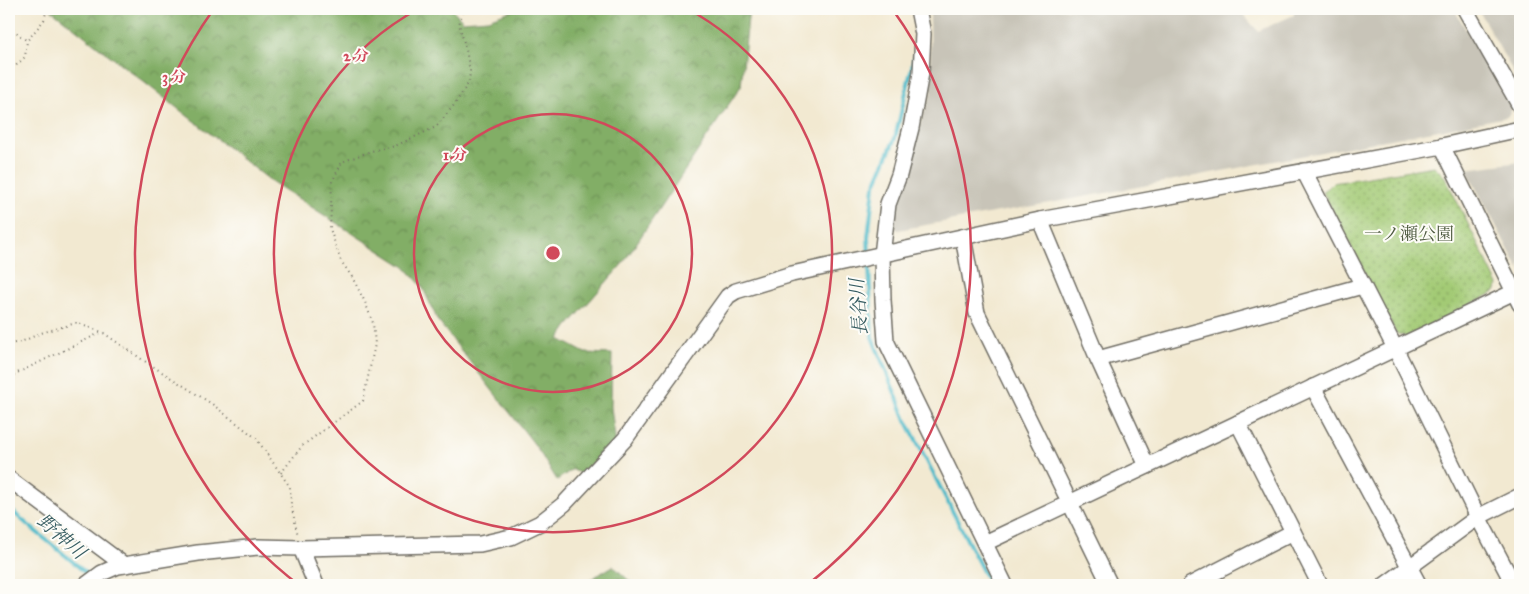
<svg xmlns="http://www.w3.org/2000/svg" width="1529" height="594" viewBox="0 0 1529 594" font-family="'IM FELL Great Primer','Noto Serif JP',serif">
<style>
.industrial{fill:#c8c4b8}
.grass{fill:url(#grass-dots);stroke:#677a50}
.forest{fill:url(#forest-crowns);stroke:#566c48}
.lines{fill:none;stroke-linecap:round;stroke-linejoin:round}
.stream{stroke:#4ebac9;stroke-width:4}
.minor-casing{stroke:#716e65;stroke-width:18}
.path{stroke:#716e65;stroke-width:2;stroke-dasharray:1 4;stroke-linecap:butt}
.minor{stroke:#fff;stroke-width:15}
.ring{fill:none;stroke:#d1495b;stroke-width:2.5}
.labels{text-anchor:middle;stroke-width:4;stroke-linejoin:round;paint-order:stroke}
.park-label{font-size:18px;fill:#4f5b41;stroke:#fdfcf7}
.water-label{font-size:19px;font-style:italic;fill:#375d62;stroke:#fdfcf7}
.centre{fill:#d1495b;stroke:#fdfcf7;stroke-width:2.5}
.ring-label{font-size:15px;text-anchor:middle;font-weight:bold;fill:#d1495b;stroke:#fdfcf7;stroke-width:4;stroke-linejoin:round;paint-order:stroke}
</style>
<defs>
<pattern id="grass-dots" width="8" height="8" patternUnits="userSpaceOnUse" patternTransform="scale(1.25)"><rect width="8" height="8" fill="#a3ca75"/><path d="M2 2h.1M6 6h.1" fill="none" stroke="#85a460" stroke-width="1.8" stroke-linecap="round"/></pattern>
<pattern id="forest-crowns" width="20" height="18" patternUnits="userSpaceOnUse" patternTransform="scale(1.25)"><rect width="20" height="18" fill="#82ae66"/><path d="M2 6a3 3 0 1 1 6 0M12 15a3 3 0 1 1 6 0" fill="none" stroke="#6b8e54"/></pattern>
</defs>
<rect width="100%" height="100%" fill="#fdfcf7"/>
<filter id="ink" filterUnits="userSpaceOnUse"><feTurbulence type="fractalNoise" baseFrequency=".02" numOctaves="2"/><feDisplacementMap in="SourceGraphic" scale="10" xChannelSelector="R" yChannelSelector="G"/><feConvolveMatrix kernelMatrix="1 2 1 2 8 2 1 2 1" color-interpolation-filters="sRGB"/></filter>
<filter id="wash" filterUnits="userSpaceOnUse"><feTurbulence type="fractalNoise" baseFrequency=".0096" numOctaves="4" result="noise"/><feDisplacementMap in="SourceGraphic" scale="20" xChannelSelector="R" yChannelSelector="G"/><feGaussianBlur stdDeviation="1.12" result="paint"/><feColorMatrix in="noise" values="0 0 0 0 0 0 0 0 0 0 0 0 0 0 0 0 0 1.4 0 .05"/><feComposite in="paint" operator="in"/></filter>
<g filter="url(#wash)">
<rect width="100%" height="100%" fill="#f2e9d1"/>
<g class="industrial">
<path d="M930 9H1238L1258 31 1294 15V9H1454L1512 109 1507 117 1111 192 898 230 891 225 892 207 931 93Z"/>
<path d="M1478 9H1520V84Z"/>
<path d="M1520 162V271L1466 169Z"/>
</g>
<path class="grass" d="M1434 166 1445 177 1498 285 1495 292 1406 337 1396 333 1323 192 1333 183Z"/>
<g class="forest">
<path d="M50 9H452L463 21 488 19 516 9H749L741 86 624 262 567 327 559 339 585 353 612 354 611 407 616 445 580 474 573 469 557 480 535 445 438 321 422 286 405 267 271 181Z"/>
<path d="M613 566 634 585H581Z"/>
</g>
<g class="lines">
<g class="stream">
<path d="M869 255 868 237 874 187 895 138 915 54"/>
<path d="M869 262 872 337 906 420 990 585"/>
<path d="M9 508C35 533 65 553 91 578"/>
</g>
</g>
</g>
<g filter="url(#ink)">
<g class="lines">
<g class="minor-casing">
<g id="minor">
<path d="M918 9 923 34 921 73 911 128 899 175 888 204 882 255 883 300 886 341 1005 585"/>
<path d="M1465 9 1520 106"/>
<path d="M1442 146 1520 304"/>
<path d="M1304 171 1395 348 1478 517 1514 585"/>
<path d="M1040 220 1098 359 1147 466"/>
<path d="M963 237 977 313 1110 585"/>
<path d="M1098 359 1362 286"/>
<path d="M1313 387 1419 585"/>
<path d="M1238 423 1320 585"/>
<path d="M9 479 124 565"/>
<path d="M985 543 1514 292"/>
<path d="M301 548 316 585"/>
<path d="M86 585 102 573 118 566 198 553 258 547 301 548 480 544 511 537 540 523 564 504 625 439 728 296 736 291 792 274 1040 220 1442 146 1520 129"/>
<path d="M1190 585 1293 532"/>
<path d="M1385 585 1478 517 1520 496"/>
</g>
</g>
<g class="path">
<path d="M9 26 27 41"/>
<path d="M9 72 25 57 27 41 44 20 47 9"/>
<path d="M9 344 21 342 41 333 76 323 102 332 143 360 212 404 256 438 290 487 291 504 298 536"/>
<path d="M9 377 102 332"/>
<path d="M281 473 302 446 363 401 375 344 373 323 365 302 352 277 341 261 330 229 332 182 342 162 371 151 395 146 436 127 455 104 469 82 470 71 466 50 459 24 464 9"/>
</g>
<use href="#minor" class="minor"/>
</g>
</g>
<g class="ring">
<circle cx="553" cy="253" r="139"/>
<path d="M688 9A279 279 0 1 1 418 9"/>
<path d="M299 585A418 418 0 0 1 213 10M893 10A418 418 0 0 1 807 585"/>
</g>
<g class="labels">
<g class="park-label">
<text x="1409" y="240">一ノ瀬公園</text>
</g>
<g class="water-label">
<text transform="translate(858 307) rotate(-94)" y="7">長谷川</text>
<text transform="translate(62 536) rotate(41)" y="7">野神川</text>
</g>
</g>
<circle cx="553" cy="253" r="8" class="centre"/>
<g class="ring-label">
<text x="356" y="61">2 分</text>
<text x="174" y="82">3 分</text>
<text x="455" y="160">1 分</text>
</g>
<rect width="1529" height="594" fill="none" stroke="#fdfcf7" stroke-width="30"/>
</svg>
